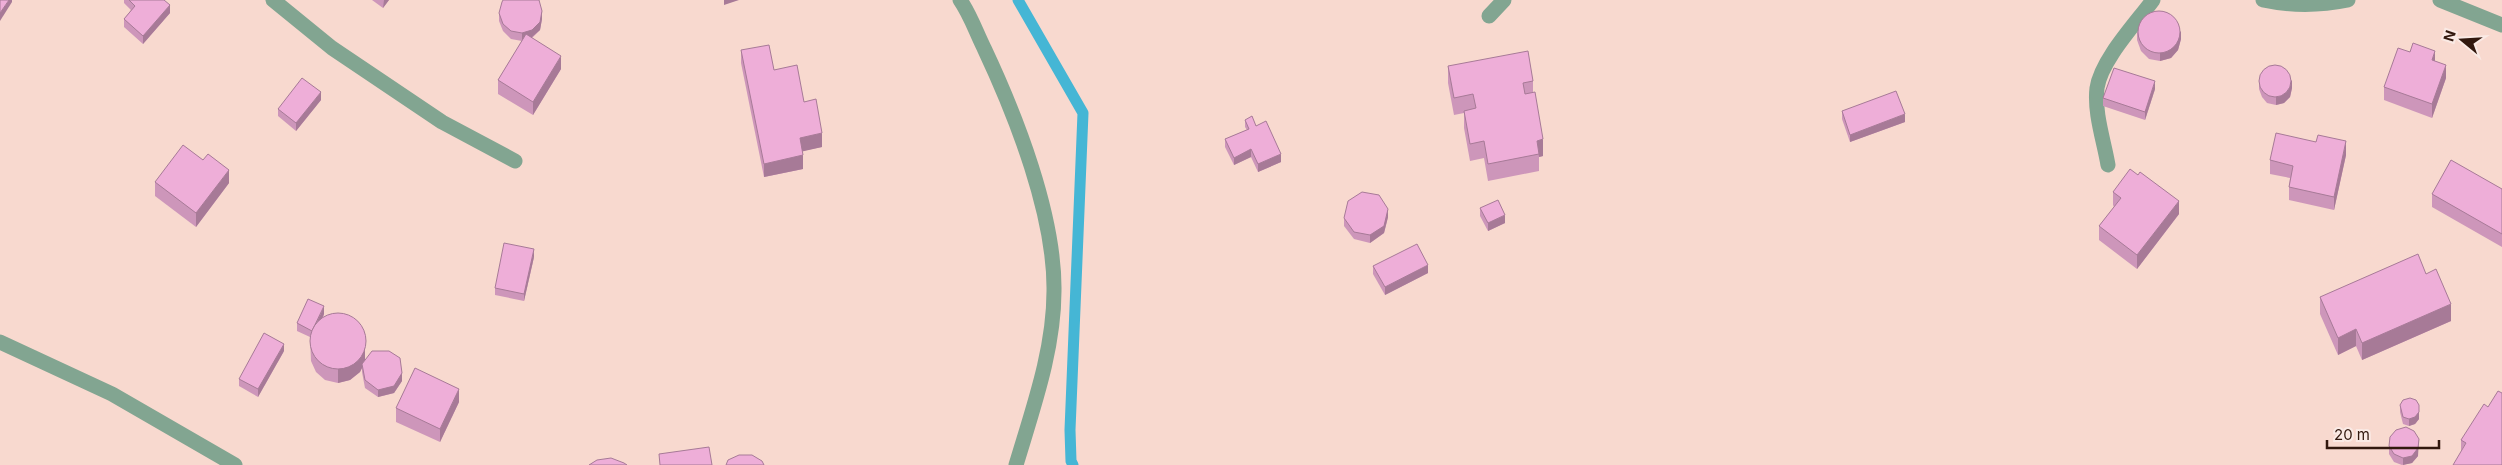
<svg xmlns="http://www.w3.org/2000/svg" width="2502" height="465" viewBox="0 0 2502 465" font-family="Inter,sans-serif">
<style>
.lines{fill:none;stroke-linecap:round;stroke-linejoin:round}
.stream{stroke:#45b6d5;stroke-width:11}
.street{stroke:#82a591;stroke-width:15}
.wall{fill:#cd96ba}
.shaded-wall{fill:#a77a97}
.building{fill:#eeaed8;stroke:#a77a97}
</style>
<rect width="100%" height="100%" fill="#f8d9cf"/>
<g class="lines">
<path class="stream" d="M1018 0 1083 113 1070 430 1071 461 1073 465"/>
<g class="street">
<path d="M273 0 332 48 442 122 515 161"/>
<path d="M960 0C970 14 976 32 984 48 1016 116 1055 215 1054 291 1054 350 1033 408 1016 465"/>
<path d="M2263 0C2291 6 2319 6 2348 0"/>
<path d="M2440 0 2502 25"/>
<path d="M1489 16 1504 0"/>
<path d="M2108 165C2104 141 2094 113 2097 88 2101 60 2136 23 2153 0"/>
<path d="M0 342 112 394 235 465"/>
</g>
</g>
<g class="wall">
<path d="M124 0H164L170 13 143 44 124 27V19L131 10 124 3Z"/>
<path d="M372 0H389L383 8Z"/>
<path d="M499 13 542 19 540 30 532 38 561 69 533 115 498 94V80L522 41 511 39 503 31 499 21Z"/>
<path d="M2137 32 2181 39 2178 50 2171 58 2160 61 2149 59 2141 51 2137 40Z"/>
<path d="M741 50 774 70 804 102 822 147 802 151 803 169 764 177 741 63Z"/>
<path d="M2435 61 2446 78 2432 118 2384 100V87Z"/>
<path d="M1448 66 1533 81V92L1543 156 1539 157V171L1488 181 1484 158 1470 161 1464 128V113L1454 115 1448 83Z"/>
<path d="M2259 81 2292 88 2290 97 2284 103 2276 105 2267 103 2262 97 2259 89Z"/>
<path d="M2155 89 2145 120 2103 106V98Z"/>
<path d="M321 100 296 131 278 116V109Z"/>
<path d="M1842 111 1905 122 1850 142 1842 119Z"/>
<path d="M1245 120 1256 126 1281 162 1258 172 1251 157 1234 165 1225 147V139L1247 130 1245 127Z"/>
<path d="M2346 155 2334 210 2289 200V187L2290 178 2270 174V160Z"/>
<path d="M155 182 229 183 196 227 155 196Z"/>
<path d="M2502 189V247L2432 207V194Z"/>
<path d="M2113 192 2179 214 2137 269 2099 240V226L2114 207 2113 205Z"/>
<path d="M1480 208 1505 223 1488 231 1480 216Z"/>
<path d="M1388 217 1384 233 1370 243 1354 239 1344 226V218Z"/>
<path d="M534 257 524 301 495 295V288Z"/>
<path d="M1373 266 1428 273 1385 295 1373 274Z"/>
<path d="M2426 274 2451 321 2362 360 2356 346 2338 355 2320 314V297Z"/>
<path d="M324 314 323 318 365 360 402 381 394 393 378 397 365 388 362 372V368L360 372 350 380 338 383 325 380 316 372 311 361 310 337 297 331V323Z"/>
<path d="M284 351 258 397 239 386V379Z"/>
<path d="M459 402 440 442 396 422V408Z"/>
<path d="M2400 405H2419V419L2415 424 2409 426 2403 424 2400 412Z"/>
<path d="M2488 407 2461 451V440Z"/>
<path d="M2389 446 2418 456 2412 463 2402 465 2394 462 2389 454Z"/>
</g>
<g class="shaded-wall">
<path d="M9 0H12V2L0 21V13Z"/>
<path d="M384 0H389L383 8Z"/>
<path d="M724 0H739L724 5Z"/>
<path d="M170 5V13L143 44V36Z"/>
<path d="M542 11V19L540 30 532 37 522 41V33Z"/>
<path d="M2181 31V39L2178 50 2171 58 2160 61V53Z"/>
<path d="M2435 51V64L2432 60Z"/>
<path d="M561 56V69L533 115V102Z"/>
<path d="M2446 65V78L2432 118V104Z"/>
<path d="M2292 80V88L2290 97 2284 103 2276 105V97Z"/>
<path d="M2155 81V89L2145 120V112Z"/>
<path d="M321 92V100L296 131V123Z"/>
<path d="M1905 114V122L1850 142V135Z"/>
<path d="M822 133V147L800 152V138Z"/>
<path d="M1543 139V156L1539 157 1537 141Z"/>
<path d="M2346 141V155L2334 210V197Z"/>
<path d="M1251 149V157L1234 165V158Z"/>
<path d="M1281 154V162L1258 172V164Z"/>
<path d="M803 155V169L764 177V164Z"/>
<path d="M229 170V183L196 227V213Z"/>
<path d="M2179 201V214L2137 269V255Z"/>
<path d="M1388 209V217L1384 233 1370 243V235Z"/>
<path d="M1505 215V223L1488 231V223Z"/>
<path d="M534 249V257L524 301V294Z"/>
<path d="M1428 265V273L1385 295V287Z"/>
<path d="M2451 304V321L2362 360V343Z"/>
<path d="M324 306V314L313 339V331Z"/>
<path d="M2356 329V346L2338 355V338Z"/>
<path d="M365 335V361L362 364V368L360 372 350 380 338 383V369Z"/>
<path d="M284 344V351L258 397V389Z"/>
<path d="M402 373V381L394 393 378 397V390Z"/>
<path d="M459 389V402L440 442V429Z"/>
<path d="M2419 412V419L2415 424 2409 426V419Z"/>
<path d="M2419 439 2418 456 2412 463 2403 465V458Z"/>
</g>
<g class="building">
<path d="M0 0H9L0 13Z"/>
<path d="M129 0H164L170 5 143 36 124 19 135 6Z"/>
<path d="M503 0H539L542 11 540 22 532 30 522 33 511 31 503 24 499 13 502 2Z"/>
<circle cx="2159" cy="32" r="21"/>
<path d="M526 34 561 56 533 102 498 80Z"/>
<path d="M2413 43 2435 51 2432 60 2446 65 2432 104 2384 87 2398 48 2410 52Z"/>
<path d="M769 45 774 70 797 65 804 102 816 99 822 133 800 138 803 155 764 164 741 50Z"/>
<path d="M1528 51 1533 81 1523 83 1525 94 1535 92 1543 139 1537 141 1539 154 1488 164 1484 141 1470 144 1464 111 1476 108 1473 94 1454 98 1448 66Z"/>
<circle cx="2275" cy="81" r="16"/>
<path d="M2114 68 2155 81 2145 112 2103 98Z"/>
<path d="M302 78 321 92 296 123 278 109Z"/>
<path d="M1896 91 1905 114 1850 135 1842 111Z"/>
<path d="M1252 116 1256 126 1266 121 1281 154 1258 164 1251 149 1234 158 1225 139 1249 129 1245 120Z"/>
<path d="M2276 133 2316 142 2318 135 2346 141 2334 197 2289 187 2293 166 2270 160Z"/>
<path d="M183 145 203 160 208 154 229 170 196 213 155 182Z"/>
<path d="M2451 160 2502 189V234L2432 194Z"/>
<path d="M2130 169 2138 175 2140 172 2179 201 2137 255 2099 226 2121 198 2113 192Z"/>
<path d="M1362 192 1379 195 1388 209 1384 226 1370 235 1354 232 1344 218 1348 201Z"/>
<path d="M1498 200 1505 215 1488 223 1480 208Z"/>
<path d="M504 243 534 249 524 294 495 288Z"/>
<path d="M1417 244 1428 265 1385 287 1373 266Z"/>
<path d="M2418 254 2426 274 2436 269 2451 304 2362 343 2356 329 2338 338 2320 297Z"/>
<path d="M308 299 324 306 312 331 297 323Z"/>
<circle cx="338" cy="341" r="28"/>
<path d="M264 333 284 344 258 389 239 379Z"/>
<path d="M372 351H389L400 358 402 373 394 386 378 390 365 380 362 364Z"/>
<path d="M415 368 459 389 440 429 396 408Z"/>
<path d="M2498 391 2502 393V465H2453L2466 443 2461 440 2484 404 2488 407Z"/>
<path d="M2410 398 2416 400 2419 405V412L2415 417 2409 419 2403 417 2400 405 2403 400Z"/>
<path d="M2406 427 2414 431 2419 439 2418 448 2412 456 2403 458 2394 454 2389 446 2390 437 2396 430Z"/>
<path d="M709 447 712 465H660L659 454Z"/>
<path d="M739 455H752L762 461 764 465H726L728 460Z"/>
<path d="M611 458 624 463 627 465H589L597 460Z"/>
</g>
<g transform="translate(2462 40) rotate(288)" stroke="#faeae5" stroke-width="4" paint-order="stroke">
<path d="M0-4L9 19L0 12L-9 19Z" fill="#32180e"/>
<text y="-8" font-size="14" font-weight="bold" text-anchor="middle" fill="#32180e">N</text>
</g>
<path d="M2327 440v8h112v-8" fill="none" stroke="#32180e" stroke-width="2.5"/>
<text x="2334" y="440" font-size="15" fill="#32180e" stroke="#faeae5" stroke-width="4" paint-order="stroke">20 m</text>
</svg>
